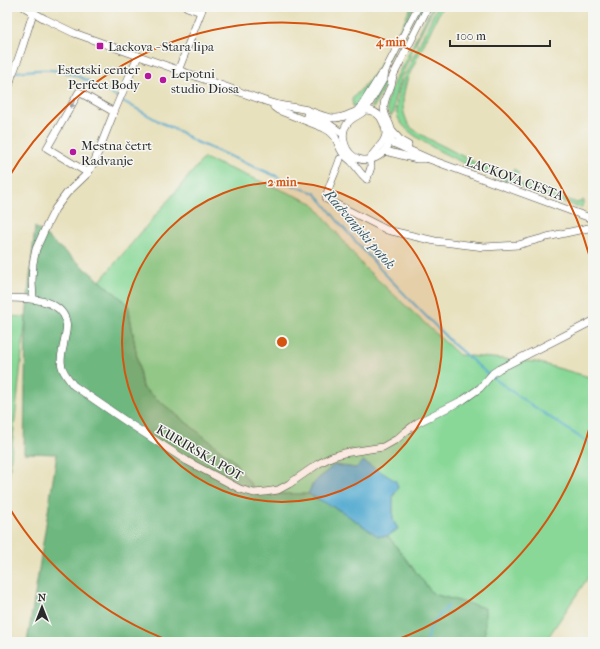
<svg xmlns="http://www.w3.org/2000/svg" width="600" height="649" viewBox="0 0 600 649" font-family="'IM FELL French Canon',serif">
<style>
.green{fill:#89d898;stroke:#5a8262}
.forest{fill:#6eb880;stroke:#4c7256}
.water{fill:#53aad0;stroke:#3f6a7e}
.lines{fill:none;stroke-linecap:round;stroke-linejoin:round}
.stream{stroke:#53aad0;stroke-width:2}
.minor-casing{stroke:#474641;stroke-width:8}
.minor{stroke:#fff;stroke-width:7}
.oneway{fill:#a0a0a0}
.ring{fill:none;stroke:#d5540f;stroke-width:2}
.poi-dot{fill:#b5179e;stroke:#f6f6f2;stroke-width:1.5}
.labels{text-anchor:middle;stroke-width:3;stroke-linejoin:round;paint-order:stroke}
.poi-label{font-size:13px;fill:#2b2b2b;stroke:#f6f6f2;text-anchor:start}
.street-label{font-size:13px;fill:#2b2b2b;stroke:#f6f6f2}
.water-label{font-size:14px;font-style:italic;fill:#395765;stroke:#f6f6f2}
.centre{fill:#d5540f;stroke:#f6f6f2;stroke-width:2}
.ring-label{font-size:12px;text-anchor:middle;font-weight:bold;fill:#d5540f;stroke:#f6f6f2;stroke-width:3;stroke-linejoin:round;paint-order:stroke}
</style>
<rect width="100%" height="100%" fill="#f6f6f2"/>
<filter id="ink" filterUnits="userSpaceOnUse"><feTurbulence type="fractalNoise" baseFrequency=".025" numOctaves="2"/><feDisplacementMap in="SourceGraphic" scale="8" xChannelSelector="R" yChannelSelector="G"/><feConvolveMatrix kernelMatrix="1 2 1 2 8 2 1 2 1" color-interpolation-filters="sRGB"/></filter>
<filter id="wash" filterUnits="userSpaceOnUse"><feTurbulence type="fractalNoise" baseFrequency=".012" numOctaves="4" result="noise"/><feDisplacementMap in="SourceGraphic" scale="16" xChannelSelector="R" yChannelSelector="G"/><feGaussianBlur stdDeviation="0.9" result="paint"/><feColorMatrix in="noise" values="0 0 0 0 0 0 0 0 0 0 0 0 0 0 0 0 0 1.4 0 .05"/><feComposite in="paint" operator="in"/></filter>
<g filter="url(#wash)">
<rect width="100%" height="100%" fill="#e8e1be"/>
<g class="green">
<path d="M411 7H414L382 70 364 98 361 102 353 107 352 99C361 89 371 79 378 68 390 48 401 28 411 7Z"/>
<path d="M421 7H424L374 107 372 108 371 106Z"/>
<path d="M432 7H434L419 36 400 79 394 101V113L391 116 387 109V101L394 82Z"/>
<path d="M437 7H442L408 77C404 90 400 106 406 119 407 123 410 127 413 129 422 136 433 141 443 146 464 157 485 168 507 178L514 169 519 173 515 177 517 180V182L577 203 584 200 581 208C548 197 402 148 397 114 394 94 405 74 414 56 421 40 429 23 437 7Z"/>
<path d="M204 158 313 203 364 267 459 355 536 362 593 378V570L545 642H485L484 608 433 594 388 536 398 529 393 520V497L398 487 356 468 334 465 319 478 312 485 308 494H258L233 460 142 387 128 304 100 281Z"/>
<path d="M7 316 26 317 7 493Z"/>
</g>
<path class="forest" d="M35 227 128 304 142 387 233 460 258 494H308L341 511 378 536H388L433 594 485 608V642H27L33 607 57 454 24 453 26 318Z"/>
<path class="water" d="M363 461 396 481 398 487 393 497V520L398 529 388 536H378L341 511 308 494 312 485 319 478 334 465 356 468Z"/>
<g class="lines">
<g class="stream">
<path d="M16 72C28 71 39 69 51 70 75 71 97 86 117 97"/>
<path d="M121 100 162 123 182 133 194 141 276 176 288 184 315 193 323 202 340 224 384 273 453 344 489 375"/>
<path d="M492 377 524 400 593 446"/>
<path d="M426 642C430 624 436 619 448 606"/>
</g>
</g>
</g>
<g filter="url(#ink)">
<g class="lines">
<g class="minor-casing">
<g id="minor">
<path d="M24 7 45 19 74 33 268 102C281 106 294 107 307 110 316 113 327 119 336 118 347 118 355 109 366 110 371 110 378 113 381 118 388 131 388 138 378 148 376 151 372 154 371 158 370 161 371 165 371 167 370 171 368 175 367 179"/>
<path d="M187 7 201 12"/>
<path d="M178 71 203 7"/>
<path d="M393 76C392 80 392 84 390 88 387 95 383 101 384 109 385 121 395 125 390 141 386 154 373 163 359 159 345 155 339 135 347 124 352 116 361 116 366 109L384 78 385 71 418 7"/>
<path d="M391 80 428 7"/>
<path d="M7 94 12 75 15 68 22 48 33 13"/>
<path d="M274 107 278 110 324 128C330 131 335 134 337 141 338 144 339 147 341 150 343 155 348 158 352 162 357 167 360 174 367 179"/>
<path d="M357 111 362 105 380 76 382 74"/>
<path d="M307 115 329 124 343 134"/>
<path d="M392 131 401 141 408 145"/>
<path d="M387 138 393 143 429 159 593 219"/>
<path d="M385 151 417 159H425"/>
<path d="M340 159C336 173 328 185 326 199L387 230 435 241 484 247 518 245 547 237 593 227"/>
<path d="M88 173 47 148 79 92 114 112"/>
<path d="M7 298C25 298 61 298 66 321 68 327 65 336 64 342 63 351 59 358 62 367 64 374 69 379 73 385L130 424 187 461 240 489 254 493 265 492 278 490 289 484 318 464 331 457 344 453 383 447 397 439 405 432 417 423 463 400 480 388 493 373 499 369 593 321"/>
<path d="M33 299 32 282 33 263 36 249 45 229 55 209 67 193 88 173 95 160 114 112 138 56"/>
</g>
</g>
<use href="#minor" class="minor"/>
</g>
<defs><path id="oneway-solid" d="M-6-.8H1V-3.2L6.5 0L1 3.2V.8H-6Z"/></defs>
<use class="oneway" href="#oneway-solid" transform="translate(73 103) rotate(119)"/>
</g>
<circle cx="282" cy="342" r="160" fill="#d5540f" fill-opacity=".12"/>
<g class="ring">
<circle cx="282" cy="342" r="160"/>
<path d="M593 414A319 319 0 0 1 391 642M173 642A319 319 0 0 1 7 504M7 180A319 319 0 0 1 593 270"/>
</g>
<g class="poi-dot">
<rect x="96" y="42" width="8" height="8" rx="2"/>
<circle cx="148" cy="76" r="4"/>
<circle cx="163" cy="80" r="4"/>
<circle cx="73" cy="152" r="4"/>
</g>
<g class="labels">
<g class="poi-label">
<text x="108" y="51">Lackova - Stara lipa</text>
<text x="140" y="74" text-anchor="end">Estetski center<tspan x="140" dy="15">Perfect Body</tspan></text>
<text x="171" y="78">Lepotni<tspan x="171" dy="15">studio Diosa</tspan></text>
<text x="81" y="150">Mestna četrt<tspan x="81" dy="15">Radvanje</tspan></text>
</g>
<g class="street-label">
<text transform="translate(515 178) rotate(20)" y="5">LACKOVA CESTA</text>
<text transform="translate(200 452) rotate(30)" y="5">KURIRSKA POT</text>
</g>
<g class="water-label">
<text transform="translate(360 229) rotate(49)" y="5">Radvanjski potok</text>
</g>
</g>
<circle cx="282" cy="342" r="6" class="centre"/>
<g class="ring-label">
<text x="391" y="46">4 min</text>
<text x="282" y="186">2 min</text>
</g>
<rect width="600" height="649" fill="none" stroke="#f6f6f2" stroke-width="24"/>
<g transform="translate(42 607)" stroke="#f6f6f2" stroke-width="3" paint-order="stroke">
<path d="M0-3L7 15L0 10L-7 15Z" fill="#2b2b2b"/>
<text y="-6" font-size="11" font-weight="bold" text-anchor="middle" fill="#2b2b2b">N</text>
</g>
<path d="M450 40v6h100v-6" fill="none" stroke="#2b2b2b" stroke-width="2"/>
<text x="456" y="40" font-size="12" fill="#2b2b2b" stroke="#f6f6f2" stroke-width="3" paint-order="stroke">100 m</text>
</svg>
